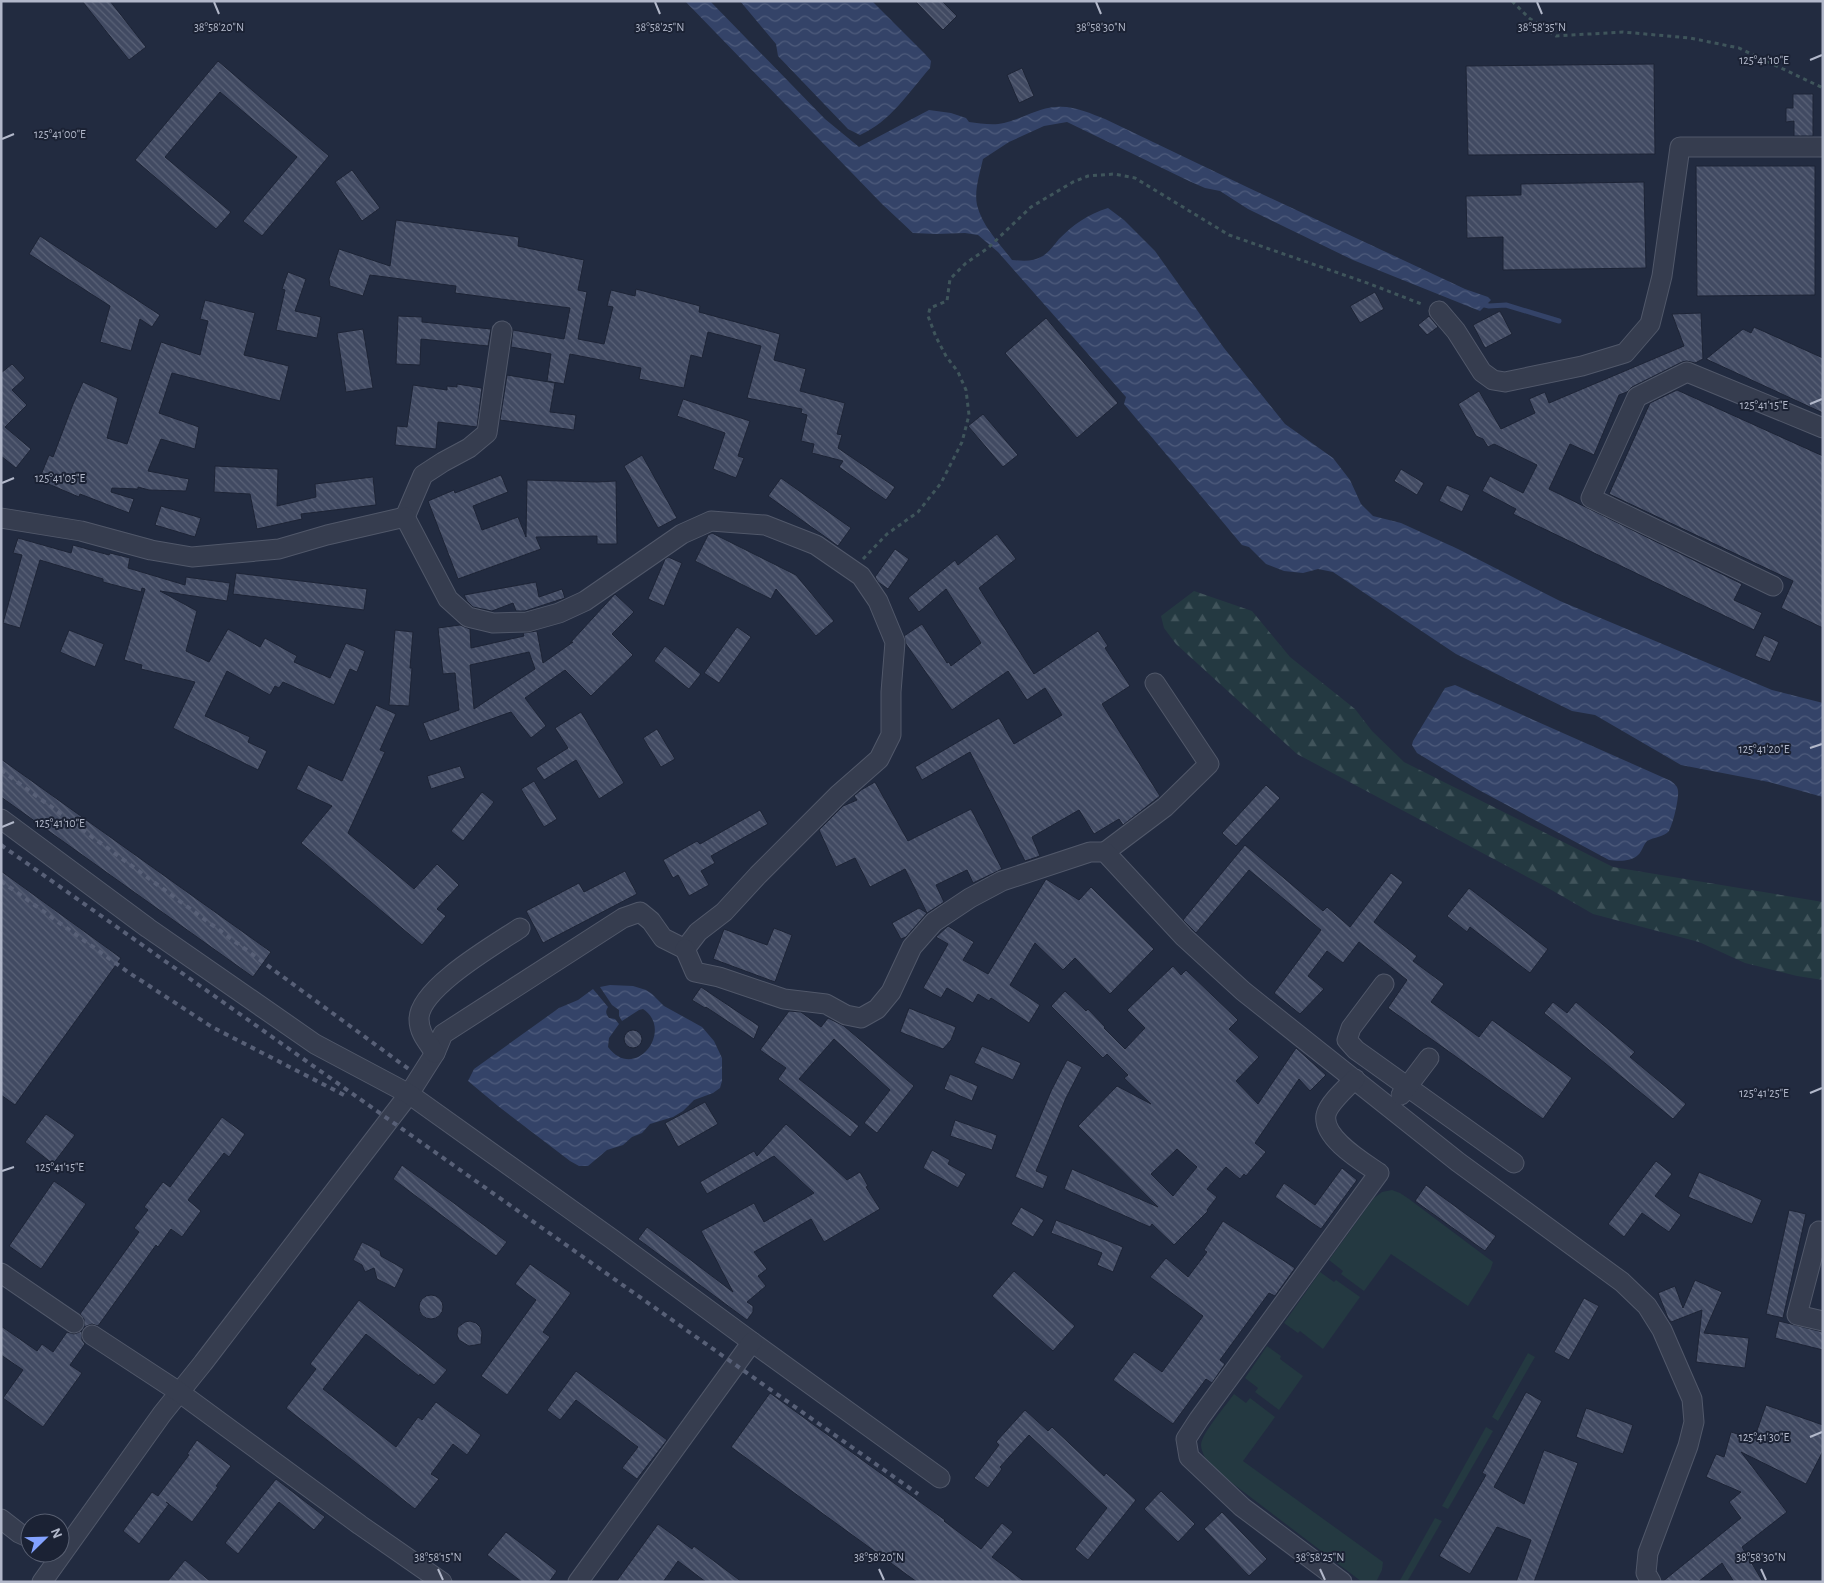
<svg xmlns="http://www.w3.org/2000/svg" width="1824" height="1583" viewBox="0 0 1824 1583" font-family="'Alegreya Sans',sans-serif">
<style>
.green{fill:#243941}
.forest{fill:url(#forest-firs)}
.water{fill:url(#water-waves)}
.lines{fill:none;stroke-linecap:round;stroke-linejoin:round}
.stream{stroke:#344368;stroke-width:5}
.building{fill:url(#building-back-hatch);stroke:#1d2436;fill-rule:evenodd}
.minor-casing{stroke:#51586a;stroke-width:21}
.path{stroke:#3f555b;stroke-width:3;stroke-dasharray:4 4;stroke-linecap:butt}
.minor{stroke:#363d4f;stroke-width:19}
.rail{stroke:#586077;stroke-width:4;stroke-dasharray:5 5;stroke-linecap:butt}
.ticks{fill:none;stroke:#b2b8ca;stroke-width:2}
.ticks-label{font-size:12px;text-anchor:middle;fill:#b2b8ca;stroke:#1b2234;stroke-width:4;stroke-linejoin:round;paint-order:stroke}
</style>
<defs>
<pattern id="forest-firs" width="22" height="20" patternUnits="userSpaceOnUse" patternTransform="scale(1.25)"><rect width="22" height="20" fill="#243941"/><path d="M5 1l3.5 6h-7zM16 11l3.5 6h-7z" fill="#41545b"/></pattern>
<pattern id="water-waves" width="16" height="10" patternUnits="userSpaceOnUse" patternTransform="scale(1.25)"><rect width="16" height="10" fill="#344368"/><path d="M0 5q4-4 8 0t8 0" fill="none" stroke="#4f5c7c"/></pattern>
<pattern id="building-back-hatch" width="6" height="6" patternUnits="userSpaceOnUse" patternTransform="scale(1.25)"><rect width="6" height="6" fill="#414a62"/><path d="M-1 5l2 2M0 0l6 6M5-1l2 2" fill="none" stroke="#5a6277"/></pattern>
</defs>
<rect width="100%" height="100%" fill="#222b40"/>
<g class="green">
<path d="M1392 1190 1400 1193 1409 1199 1493 1262 1490 1271 1468 1306 1391 1254 1364 1291 1341 1274 1343 1271 1329 1260 1374 1198 1382 1192Z"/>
<path d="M1320 1272 1334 1282 1336 1280 1360 1297 1323 1349 1300 1331 1298 1333 1284 1323Z"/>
<path d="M1267 1346 1281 1356 1280 1359 1303 1376 1279 1410 1255 1392 1258 1388 1245 1378Z"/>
<path d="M1528 1353 1535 1357 1498 1421 1492 1417Z"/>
<path d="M1234 1394 1246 1403 1250 1398 1275 1417 1243 1461 1383 1562 1382 1570 1376 1582H1362L1211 1467C1207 1461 1201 1452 1201 1445 1201 1434 1227 1404 1234 1394Z"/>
<path d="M1486 1427 1493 1431 1448 1509 1442 1506Z"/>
<path d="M1435 1518 1442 1521 1407 1582H1399Z"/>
</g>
<path class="forest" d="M1194 591 1252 611 1290 657 1355 709 1372 731 1404 762 1613 867 1823 902V980L1797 976 1745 963 1699 942 1593 914 1548 888 1297 754 1176 644 1164 628 1161 616Z"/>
<g class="water">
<path d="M685 1H710L825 119 859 147 929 110 951 113 966 118 969 122C980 123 992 126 1004 123 1022 119 1037 108 1056 107 1072 105 1090 113 1105 119L1249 188 1465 289 1488 297 1491 300 1480 311 1353 260 1248 209 1220 191 1205 188 1189 181 1067 122 1044 126 1009 142 983 159C980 173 974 190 977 205 982 226 1000 244 1012 260 1023 261 1033 262 1043 256 1049 252 1054 245 1059 239 1073 225 1088 214 1108 208L1124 220 1155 251 1224 348 1285 424 1333 458 1350 480 1361 504 1373 516 1401 523 1458 549 1560 601 1772 690 1823 703V797L1769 782 1681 765 1595 715 1572 711 1456 654 1333 572 1318 569 1303 573 1284 571 1266 564 1249 547 1242 545 1124 404 1126 397 998 252 978 235 965 233 936 234 913 233 882 204Z"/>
<path d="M740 1H872L925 54 931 61 930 68C909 92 890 122 860 135L848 129 778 56 776 44Z"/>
<path d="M1455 685 1671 781C1675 784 1678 787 1678 791 1679 799 1673 824 1669 831 1664 837 1654 837 1647 841 1643 845 1642 852 1638 855 1631 862 1618 861 1609 860L1477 789 1417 753 1412 745 1413 741 1445 688Z"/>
<path d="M610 985 633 986 646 990 652 994 664 1006 702 1027 714 1041 722 1058V1081L720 1088 713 1093 694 1100 683 1111 673 1117 650 1124 642 1133 632 1137 623 1145 607 1150 588 1166H579L570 1161 498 1106 468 1081 474 1069 559 1008 578 1000 593 989 608 1007C605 1012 606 1014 609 1018L615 1019 619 1024 609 1038 608 1047C635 1083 675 1030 643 1009L639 1010 622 1021 619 1016V1010L612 1005 600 987Z"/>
</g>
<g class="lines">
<path class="stream" d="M1480 304 1489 306 1506 305 1559 321"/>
</g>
<g class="building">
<path d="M82 1H110L146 47 129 60Z"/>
<path d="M915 1H942L957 16 943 30Z"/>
<path d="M218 61 329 156 262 236 243 221 297 157 220 92 165 157 231 212 216 229 135 160Z"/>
<path d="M1654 64 1655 154 1468 155 1466 66Z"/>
<path d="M1022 68 1034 96 1019 103 1007 75Z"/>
<path d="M1793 94H1813V136H1794V121L1786 122V108H1793Z"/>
<path d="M1696 166H1815V295L1697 296Z"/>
<path d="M352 170 380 208 362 221 335 182Z"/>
<path d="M1644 182 1646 268 1503 270V237L1467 238 1466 196 1521 195V184Z"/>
<path d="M396 220 519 237 518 246 584 260 578 290 587 292 578 339 604 344 613 307 607 306 611 290 635 296 636 289 700 306 699 312 780 334 774 360 806 369 800 391 845 403 837 434 842 435 838 448 895 487 886 500 839 467 843 461 812 453 814 444 801 441 807 415 801 413 802 409 747 398 761 346 708 332 702 358 691 355 684 388 639 379 641 368 570 354 564 384 547 381 551 354 511 347 513 330 564 339 570 308 455 293 456 286 370 275 363 296 330 286 329 279 339 249 390 266Z"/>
<path d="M40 236 160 315 152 327 140 319 131 351 100 342 110 306 29 254Z"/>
<path d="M288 272 306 279 295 311 321 317 317 338 276 330 285 290 282 289Z"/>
<path d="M1375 292 1384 309 1360 323 1350 306Z"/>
<path d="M205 300 255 313 244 355 289 366 280 401 172 373 159 413 199 427 195 449 161 439 148 471 189 479 186 491 149 490 138 487V489L112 488 111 492 134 499 129 513 80 494 79 497 39 480 49 455 53 457 73 404 83 382 118 398 107 438 127 444 161 342 200 355 208 321 200 319Z"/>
<path d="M1500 311 1512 334 1485 348 1473 325Z"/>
<path d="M1701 313 1703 359 1695 363 1687 361 1682 362 1632 387 1627 392 1619 395 1594 455 1570 444 1549 489 1742 584 1734 600 1762 613 1754 630 1513 514 1516 509 1482 491 1490 476 1523 493 1537 465 1494 444 1488 447 1483 439 1476 436 1458 404 1479 391 1501 429 1535 413 1529 399 1545 392 1549 403 1684 346 1672 314Z"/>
<path d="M398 316 422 317V322L491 329 488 346 421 339 420 365 396 364Z"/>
<path d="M1429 316 1438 327 1427 335 1418 325Z"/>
<path d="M1046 318 1118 403 1077 438 1005 353Z"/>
<path d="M1754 327 1823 358V413L1706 359 1743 329 1751 333Z"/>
<path d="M363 329 373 388 346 392 337 333Z"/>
<path d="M12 364 25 378 12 390 27 405 5 427 31 449 16 468 1 456V373Z"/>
<path d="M507 375 555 383 550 412 576 415 574 430 500 420Z"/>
<path d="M457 384 482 388 477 427 438 422 436 449 395 445 397 426 407 427 413 385 447 390V386L457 387Z"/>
<path d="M1677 390 1823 456V628L1781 608 1793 581 1609 494 1650 403Z"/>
<path d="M683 399 750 421 738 456 744 458 736 478 713 469 725 433 677 416Z"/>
<path d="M983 414 1018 455 1003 467 968 426Z"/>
<path d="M642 455 677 518 658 528 624 466Z"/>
<path d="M215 466 278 469 277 506 316 497 315 484 373 477 376 505 301 514 302 519 257 529 250 494 214 492Z"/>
<path d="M1401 469 1424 483 1417 495 1394 481Z"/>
<path d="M501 475 508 492 473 506 482 530 518 517 526 537 527 480 597 482 616 481 617 544H597V536L536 537 541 549 458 579 428 501 454 490 455 493Z"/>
<path d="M781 478 851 528 838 546 768 496Z"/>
<path d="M1447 485 1470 495 1462 512 1439 501Z"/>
<path d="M161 506 201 518 195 537 155 525Z"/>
<path d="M712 533 796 575 834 621 816 636 776 589 771 599 695 561 708 535Z"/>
<path d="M997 534 1016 559 979 588 1034 674 1098 631 1108 646 1105 648 1130 686 1102 704 1160 796 1123 825 1119 819 1094 834 1079 810 1032 837 1040 856 1025 861 970 752 922 780 915 767 999 718 1014 744 1062 715 1045 688 1027 700 1008 671 952 710 906 644 904 636 922 624 947 663 949 662 951 666 981 643 946 589 919 612 908 598 955 560 958 565Z"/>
<path d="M18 538 71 553 73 545 109 555 110 553 130 558 128 568 185 585 186 577 230 583 227 601 160 591 197 611 186 651 209 662 228 629 260 647 265 638 297 656 294 662 330 678 346 643 365 651 357 672 350 669 334 705 283 682 279 688 275 686 270 695 227 671 205 716 250 737 248 742 267 751 258 770 173 728 195 682 141 669 142 665 124 660 145 589 142 588 141 592 103 582V579L40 560 20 628 3 623 22 555 13 553Z"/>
<path d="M895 549 909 559 888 589 878 582 875 577Z"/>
<path d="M668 557 682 563 664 606 648 599 665 559Z"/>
<path d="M236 573 367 589 364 610 233 594Z"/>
<path d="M536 582 539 597 562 589 565 598 525 611H516L513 603 492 611 473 607 467 601 464 595Z"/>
<path d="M615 594 634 612 612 634 633 655 591 696 565 670 525 698 546 726 531 738 511 712 430 741 423 723 459 710 455 673 443 674 438 628 460 625 470 629 471 648 524 636 523 633 537 631 543 663 573 642 570 643ZM529 652 535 669 474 709 470 665Z"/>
<path d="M737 627 751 637 719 683 704 673Z"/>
<path d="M69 630 104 644 95 667 60 652Z"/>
<path d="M395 630 413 632 410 668H412L409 706 389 705Z"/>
<path d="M1764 635 1779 642 1770 662 1755 656Z"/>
<path d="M665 646 701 674 689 689 654 661Z"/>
<path d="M376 705 396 714 380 750 385 752 348 833 414 889 437 864 459 885 437 909 446 916 422 945 301 843 332 806 296 789 308 765 342 781Z"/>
<path d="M581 712 624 783 599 799 576 760 544 780 536 768 568 748 555 728Z"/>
<path d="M657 729 675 759 661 767 643 738Z"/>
<path d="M1 759 271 952 253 977 1 797Z"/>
<path d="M460 766 465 778 431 789 427 776Z"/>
<path d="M534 781 557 819 544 827 521 789Z"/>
<path d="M875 782 908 841 971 809 1002 869 973 883 967 870 936 885 944 902 927 913 905 869 870 887 855 858 836 867 819 830 843 806 857 800 854 796 861 790Z"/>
<path d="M1266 785 1280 798 1236 846 1222 833Z"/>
<path d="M482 792 494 802 463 841 451 831Z"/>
<path d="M760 810 768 824 711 856 715 863 701 871 709 885 689 896 678 875 673 878 663 860 697 841 700 844Z"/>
<path d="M1245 845 1323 911 1327 907 1350 927 1391 873 1403 882 1374 922 1417 956 1413 961 1444 984 1431 1002 1479 1037 1492 1020 1572 1078 1543 1119 1388 1008 1407 980 1359 942 1343 963 1327 951 1308 976 1324 989 1300 1014 1274 993 1321 930 1249 870 1196 933 1183 920Z"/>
<path d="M1 871 121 958 15 1105 1 1095Z"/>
<path d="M625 871 637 894 543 943 526 911 579 883 584 892Z"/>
<path d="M1046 879 1079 900 1091 887 1154 949 1110 994 1075 958 1063 970 1035 943 1010 985 1040 1005 1029 1023 991 998 989 1001 978 994 973 1003 947 988 941 998 923 988 948 944 936 937 948 926 974 942 963 960 988 974Z"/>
<path d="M1469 888 1548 949 1530 973 1470 927 1467 932 1447 916Z"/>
<path d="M919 908 927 913 906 937 901 939 892 923Z"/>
<path d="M774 928 792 935 775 982 713 959 724 929 767 945Z"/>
<path d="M1173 966 1181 975 1186 970 1238 1020 1229 1029 1259 1057 1236 1081 1258 1104 1296 1048 1326 1075 1310 1091 1299 1079 1255 1143 1266 1152 1246 1176 1244 1174 1240 1179 1226 1167 1207 1189 1217 1197 1207 1210 1208 1211 1174 1245 1152 1224 1150 1227 1064 1189 1072 1169 1158 1207 1078 1126 1117 1086 1151 1104 1124 1078 1128 1075 1107 1054 1103 1058 1051 1006 1065 991 1086 1011 1088 1009 1105 1027 1104 1028 1125 1049 1145 1028 1127 1010ZM1177 1149 1197 1167 1173 1196 1151 1174Z"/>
<path d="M701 987 759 1026 754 1039 706 1007 705 1008 692 1000Z"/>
<path d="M1553 1002 1567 1013 1576 1002 1635 1052 1630 1057 1686 1104 1673 1119 1544 1013Z"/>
<path d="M909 1008 956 1027 951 1040 943 1049 900 1032Z"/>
<path d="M789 1011 801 1012 821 1027 828 1018 844 1026 914 1086 877 1133 864 1123 890 1090 834 1039 799 1079 859 1126 850 1137 778 1079 786 1068 760 1050Z"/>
<circle cx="633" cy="1039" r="9"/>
<path d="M982 1046 1021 1063 1013 1080 974 1063Z"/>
<path d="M1067 1060 1082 1067 1066 1098 1036 1171 1048 1176 1043 1189 1015 1177 1051 1091Z"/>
<path d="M950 1074 978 1086 972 1101 944 1089Z"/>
<path d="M705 1102 718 1124 678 1147 665 1123Z"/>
<path d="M46 1114 75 1135 53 1164 25 1142Z"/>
<path d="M222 1117 245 1134 229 1157 224 1153 188 1200 201 1211 182 1237 171 1229 158 1247 156 1245 98 1326 92 1324 84 1327V1319L80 1314 139 1232 134 1228 148 1210 144 1207 163 1182 170 1187Z"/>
<path d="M955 1120 997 1135 992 1150 950 1136Z"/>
<path d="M786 1124 847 1180 860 1172 868 1186 866 1187 880 1209 824 1242 811 1219 754 1252 767 1269 758 1276 766 1286 747 1302 753 1306V1312L747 1320 638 1239 647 1227 733 1292 701 1231 754 1203 764 1222 814 1193 774 1156 707 1194 700 1182 754 1151 757 1156Z"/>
<path d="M932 1150 950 1160 948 1164 966 1174 958 1188 923 1168Z"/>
<path d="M1656 1161 1672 1174 1655 1196 1681 1215 1669 1232 1642 1213 1624 1237 1608 1224Z"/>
<path d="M402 1165 507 1242 496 1256 393 1179Z"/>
<path d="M1342 1168 1357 1180 1321 1229 1275 1197 1284 1183 1315 1205Z"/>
<path d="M1699 1172 1762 1200 1752 1224 1688 1197Z"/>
<path d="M54 1181 86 1204 41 1269 9 1246Z"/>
<path d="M1426 1185 1496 1236 1485 1251 1415 1201Z"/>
<path d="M1021 1207 1044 1220 1033 1237 1011 1224Z"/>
<path d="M1789 1210 1806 1214 1783 1318 1766 1314Z"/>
<path d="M1056 1220 1123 1247 1113 1272 1097 1265 1102 1253 1051 1233Z"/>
<path d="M1223 1221 1295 1268 1275 1296 1269 1293 1220 1360 1225 1364 1212 1383 1206 1379 1173 1424 1113 1380 1134 1352 1162 1372 1203 1316 1150 1277 1166 1258 1188 1277 1207 1252 1204 1250Z"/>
<path d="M362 1242 380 1251 381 1256 404 1269 395 1288 377 1279 374 1268 365 1272 362 1265 353 1260Z"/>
<path d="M530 1264 571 1293 543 1332 550 1337 507 1395 481 1376 536 1300 515 1284Z"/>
<path d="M1014 1271 1075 1326 1053 1351 992 1296Z"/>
<path d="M1695 1280 1722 1292 1704 1333 1749 1338 1745 1368 1696 1362 1702 1310 1671 1322 1668 1318 1658 1293 1675 1286 1683 1308Z"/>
<circle cx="431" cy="1307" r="12"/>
<path d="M1584 1298 1599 1306 1569 1360 1554 1352Z"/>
<path d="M359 1300 447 1370 434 1385 420 1374 419 1376 366 1334 323 1389 396 1447 418 1417 422 1420 436 1402 481 1435 467 1455 453 1444 431 1474 439 1479 415 1509 286 1408 316 1369 310 1364Z"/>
<path d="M470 1321 476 1323 480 1327 482 1332 481 1344 469 1346 459 1340 457 1335 458 1327 465 1322Z"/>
<path d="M1779 1321 1823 1332V1350L1775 1338Z"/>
<path d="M1 1326 37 1351 42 1344 53 1352 67 1332 74 1334 82 1331V1340L85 1344 70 1365 82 1373 43 1427 3 1398 23 1370 1 1355Z"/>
<path d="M576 1371 667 1440 637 1479 622 1468 638 1447 576 1400 560 1420 547 1410Z"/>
<path d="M1526 1392 1542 1401 1494 1487 1524 1504 1544 1450 1578 1463 1534 1582H1516L1531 1540 1497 1527 1470 1574 1439 1556 1486 1475 1482 1473Z"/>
<path d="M770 1393 945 1520 944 1521 981 1549 1002 1523 1013 1532 992 1557 1025 1582H917L731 1447Z"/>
<path d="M1766 1405 1823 1425V1451L1806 1484 1741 1452 1787 1512 1742 1547 1763 1582H1734L1722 1563 1698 1582H1662L1741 1518 1729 1502 1741 1492 1706 1477 1716 1454 1724 1457 1731 1432 1754 1439Z"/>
<path d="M1586 1408 1633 1425 1623 1454 1576 1437Z"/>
<path d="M1025 1410 1048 1431 1052 1427 1104 1476 1106 1473 1136 1500 1088 1560 1075 1549 1107 1508 1029 1435 1000 1467 1002 1469 988 1488 974 1478 999 1445 996 1442Z"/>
<path d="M197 1440 231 1466 216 1486 218 1487 192 1522 166 1502 169 1504 139 1544 123 1531 152 1492 158 1496 189 1455 187 1454Z"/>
<path d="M276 1479 325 1517 314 1530 279 1502 238 1554 225 1543Z"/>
<path d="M1161 1491 1195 1524 1178 1542 1144 1509Z"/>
<path d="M1222 1512 1267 1559 1249 1576 1204 1529Z"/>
<path d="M658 1524 692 1549 694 1546 742 1582H706L678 1561 663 1582H616Z"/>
<path d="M506 1532 557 1571 549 1582H522L487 1555Z"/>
<path d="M185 1560 211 1582H167Z"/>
</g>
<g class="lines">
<g class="minor-casing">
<g id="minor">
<path d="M1439 311 1456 331 1482 372 1493 380 1505 382 1582 366 1625 353 1650 324 1662 276 1680 147H1823"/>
<path d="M405 517 423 475 443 462 469 448 487 433 502 331"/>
<path d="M1 518 81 531 151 550 192 557 279 549 327 535 405 517 448 599 468 617 493 623 527 622 559 613 585 601 682 534 711 521 765 525 816 545 861 576 878 601 895 642 891 692V735L879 759 838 795 758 875 724 912 698 932 685 949 663 938 651 921 640 912 623 918 443 1034 435 1053 409 1094 203 1363 162 1414 42 1582"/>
<path d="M1773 586 1591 498 1637 397 1687 372 1823 428"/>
<path d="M1 819 148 928 315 1044 409 1094 612 1239 752 1342 940 1478"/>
<path d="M1105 852 1165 807 1209 764 1155 683"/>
<path d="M685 949 695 972 719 977 784 999 826 1004 846 1015 861 1018 877 1009 891 992 912 947 934 922 970 898 1002 881 1090 852H1105L1184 937 1243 991 1458 1162 1622 1282 1647 1306 1662 1330 1692 1399 1694 1422 1688 1446 1648 1553 1646 1573 1651 1582"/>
<path d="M1384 984 1351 1028 1347 1040 1356 1050 1514 1163"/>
<path d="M435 1053C427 1041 419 1033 419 1019 419 988 496 944 520 928"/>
<path d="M1401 1095 1429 1058"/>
<path d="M1823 1232 1819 1231 1797 1315 1823 1321"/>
<path d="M1 1273 74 1323"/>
<path d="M92 1335 179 1392 360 1525 442 1582"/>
<path d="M1 1519 19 1533 30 1538"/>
<path d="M578 1582 752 1342"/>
<path d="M1342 1582 1242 1507 1189 1457 1186 1439 1199 1419 1379 1173C1363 1162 1322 1138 1326 1115 1328 1104 1347 1087 1355 1079"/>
</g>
</g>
<g class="path">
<path d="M1512 1 1529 18 1556 36 1623 32 1690 38 1739 48 1823 88"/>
<path d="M863 559 887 534 918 512 941 483 962 442 969 415 966 390 958 372 946 356 936 337 928 316 930 308 947 301 950 279 966 263 988 248 1031 207 1073 182 1088 176 1114 174 1135 178 1229 235 1370 284 1424 305"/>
</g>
<use href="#minor" class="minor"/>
<g class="rail">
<path d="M1 770 410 1070"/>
<path d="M1 845 918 1494"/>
<path d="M1 881 128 972 212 1027 346 1096"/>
</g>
</g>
<path class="ticks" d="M214 2 219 14M655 2 660 14M1096 2 1101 14M1537 2 1542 14M1810 60 1822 55M2 139 14 134M1810 404 1822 399M2 483 14 478M1810 748 1822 744M2 827 14 822M1810 1093 1822 1088M2 1171 14 1167M1810 1437 1822 1432M438 1569 443 1580M879 1569 884 1580M1320 1569 1325 1580M1761 1569 1766 1580"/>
<g class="ticks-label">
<text x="219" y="31">38°58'20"N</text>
<text x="660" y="31">38°58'25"N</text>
<text x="1101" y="31">38°58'30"N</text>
<text x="1542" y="31">38°58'35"N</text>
<text x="1764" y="64">125°41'10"E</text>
<text x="60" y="138">125°41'00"E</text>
<text x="1764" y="409">125°41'15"E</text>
<text x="60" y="482">125°41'05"E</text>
<text x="1764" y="753">125°41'20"E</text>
<text x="60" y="827">125°41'10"E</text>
<text x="1764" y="1097">125°41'25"E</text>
<text x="60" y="1171">125°41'15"E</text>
<text x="1764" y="1441">125°41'30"E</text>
<text x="438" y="1561">38°58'15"N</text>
<text x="879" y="1561">38°58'20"N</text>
<text x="1320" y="1561">38°58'25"N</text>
<text x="1761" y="1561">38°58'30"N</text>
</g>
<rect width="1824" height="1583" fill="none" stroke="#b2b8ca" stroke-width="5"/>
<g transform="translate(45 1538) rotate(67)"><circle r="24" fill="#1b2234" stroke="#575e70"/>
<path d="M0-4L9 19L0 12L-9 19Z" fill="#83a2ff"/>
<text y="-8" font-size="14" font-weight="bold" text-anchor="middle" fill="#b2b8ca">N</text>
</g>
</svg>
